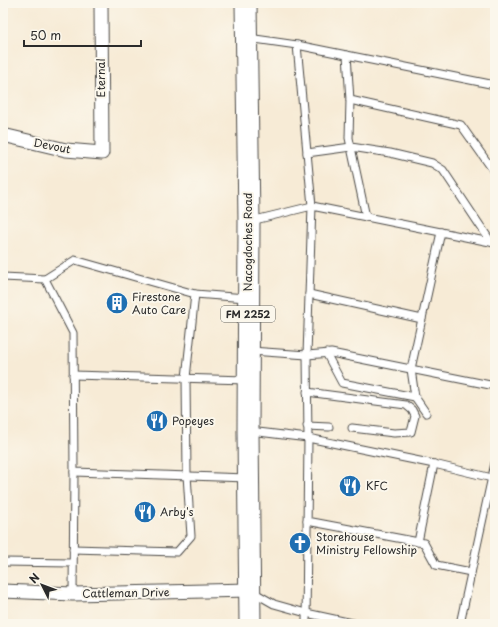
<svg xmlns="http://www.w3.org/2000/svg" width="498" height="627" viewBox="0 0 498 627" font-family="'Playpen Sans',sans-serif">
<style>
.lines{fill:none;stroke-linecap:round;stroke-linejoin:round}
.service-casing{stroke:#4a4845;stroke-width:9}
.minor-casing{stroke:#4a4845;stroke-width:15}
.primary-casing{stroke:#4a4845;stroke-width:23}
.service{stroke:#fff;stroke-width:7}
.minor{stroke:#fff;stroke-width:13}
.primary{stroke:#fff;stroke-width:21}
.labels{text-anchor:middle;stroke-width:4;stroke-linejoin:round;paint-order:stroke}
.shield{fill:#fbf7ec;stroke:#696865;stroke-width:1}
.shield-label{font-size:10px;font-weight:bold;fill:#2b2b2b}
.street-label{font-size:11px;fill:#2b2b2b;stroke:#fbf7ec}
.poi-label{font-size:11px;fill:#2b2b2b;stroke:#fbf7ec;text-anchor:start}
</style>
<rect width="100%" height="100%" fill="#fbf7ec"/>
<filter id="ink" filterUnits="userSpaceOnUse"><feTurbulence type="fractalNoise" baseFrequency=".025" numOctaves="2"/><feDisplacementMap in="SourceGraphic" scale="8" xChannelSelector="R" yChannelSelector="G"/><feConvolveMatrix kernelMatrix="1 2 1 2 8 2 1 2 1" color-interpolation-filters="sRGB"/></filter>
<filter id="wash" filterUnits="userSpaceOnUse"><feTurbulence type="fractalNoise" baseFrequency=".012" numOctaves="4" result="noise"/><feDisplacementMap in="SourceGraphic" scale="16" xChannelSelector="R" yChannelSelector="G"/><feGaussianBlur stdDeviation="0.9" result="paint"/><feColorMatrix in="noise" values="0 0 0 0 0 0 0 0 0 0 0 0 0 0 0 0 0 1.4 0 .05"/><feComposite in="paint" operator="in"/></filter>
<g filter="url(#wash)">
<rect width="100%" height="100%" fill="#f7ebd6"/>
</g>
<g filter="url(#ink)">
<g class="lines">
<g class="service-casing">
<g id="service">
<path d="M248 38 297 45 495 85"/>
<path d="M297 45 312 206 307 355 308 438 306 624"/>
<path d="M347 55 350 100 461 125 495 173"/>
<path d="M350 100 349 138 366 217"/>
<path d="M307 153 351 147 390 153 432 163 443 170 491 242"/>
<path d="M251 221 312 206 495 243"/>
<path d="M3 277 45 279"/>
<path d="M309 294 422 319"/>
<path d="M246 298 195 294 75 260 45 279 73 333 74 472 247 478"/>
<path d="M251 351 307 355 331 353 495 386"/>
<path d="M326 353 342 383 415 397 411 369 441 232"/>
<path d="M73 375 246 380"/>
<path d="M307 392 406 405 412 410 415 416 411 432 394 433 352 428"/>
<path d="M415 397 426 413"/>
<path d="M307 426 329 427"/>
<path d="M250 431 308 438 434 464 492 478"/>
<path d="M307 521 424 543 436 565 471 572"/>
<path d="M418 542 434 464"/>
<path d="M73 549 177 552 191 536 187 475 186 378 195 294"/>
<path d="M3 562 72 563"/>
<path d="M253 592 274 604 306 613 357 624"/>
<path d="M73 594 74 472"/>
<path d="M460 624 495 463"/>
</g>
</g>
<g class="minor-casing">
<g id="minor">
<path d="M3 135 66 150 102 153 101 3"/>
<path d="M3 591 73 594 249 590"/>
</g>
</g>
<g class="primary-casing">
<path id="primary" d="M246 3 249 222 248 431 250 624"/>
</g>
<use href="#service" class="service"/>
<use href="#minor" class="minor"/>
<use href="#primary" class="primary"/>
</g>
</g>
<defs>
<g id="building-disc" transform="scale(1.15)"><circle r="9.5" fill="#1f6fb2" stroke="#fbf7ec"/><path d="M-4-6H4V6H1V3H-1V6H-4ZM-2.5-4.3h1.7v1.8h-1.7ZM.8-4.3h1.7v1.8H.8ZM-2.5-1h1.7V.8h-1.7ZM.8-1h1.7V.8H.8Z" fill="#fff"/></g>
<g id="restaurant-disc" transform="scale(1.15)"><circle r="9.5" fill="#1f6fb2" stroke="#fbf7ec"/><path d="M-5-6h1v4h1v-4h1v4h1v-4h1v5L-1.5 .5V6h-2V.5L-5-1ZM5-6V6H3V1.5H1.5Q1.5-4 5-6Z" fill="#fff"/></g>
<g id="church-disc" transform="scale(1.15)"><circle r="9.5" fill="#1f6fb2" stroke="#fbf7ec"/><path d="M-1.2-6h2.4v3.5h3.3v2.4h-3.3V6h-2.4V-.1h-3.3v-2.4h3.3Z" fill="#fff"/></g>
</defs>
<g fill-rule="evenodd">
<use href="#building-disc" x="117" y="303"/>
<use href="#restaurant-disc" x="157" y="421"/>
<use href="#restaurant-disc" x="350" y="486"/>
<use href="#restaurant-disc" x="145" y="512"/>
<use href="#church-disc" x="300" y="543"/>
</g>
<g class="labels">
<rect class="shield" x="221" y="306" width="54" height="16" rx="3"/>
<g class="shield-label">
<text x="248" y="318">FM 2252</text>
</g>
<g class="street-label">
<text transform="translate(101 78) rotate(-90)" y="4">Eternal</text>
<text transform="translate(52 146) rotate(11)" y="4">Devout</text>
<text transform="translate(248 242) rotate(-90)" y="4">Nacogdoches Road</text>
<text transform="translate(126 593) rotate(-1)" y="4">Cattleman Drive</text>
</g>
<g class="poi-label">
<text x="132" y="301">Firestone<tspan x="132" dy="13">Auto Care</tspan></text>
<text x="172" y="425">Popeyes</text>
<text x="366" y="490">KFC</text>
<text x="160" y="516">Arby's</text>
<text x="316" y="541">Storehouse<tspan x="316" dy="13">Ministry Fellowship</tspan></text>
</g>
</g>
<rect width="498" height="627" fill="none" stroke="#fbf7ec" stroke-width="16"/>
<g transform="translate(42 585) rotate(312)" stroke="#fbf7ec" stroke-width="3" paint-order="stroke">
<path d="M0-3L7 15L0 10L-7 15Z" fill="#2b2b2b"/>
<text y="-6" font-size="11" font-weight="bold" text-anchor="middle" fill="#2b2b2b">N</text>
</g>
<path d="M24 40v6h117v-6" fill="none" stroke="#2b2b2b" stroke-width="2"/>
<text x="30" y="40" font-size="12" fill="#2b2b2b" stroke="#fbf7ec" stroke-width="3" paint-order="stroke">50 m</text>
</svg>
